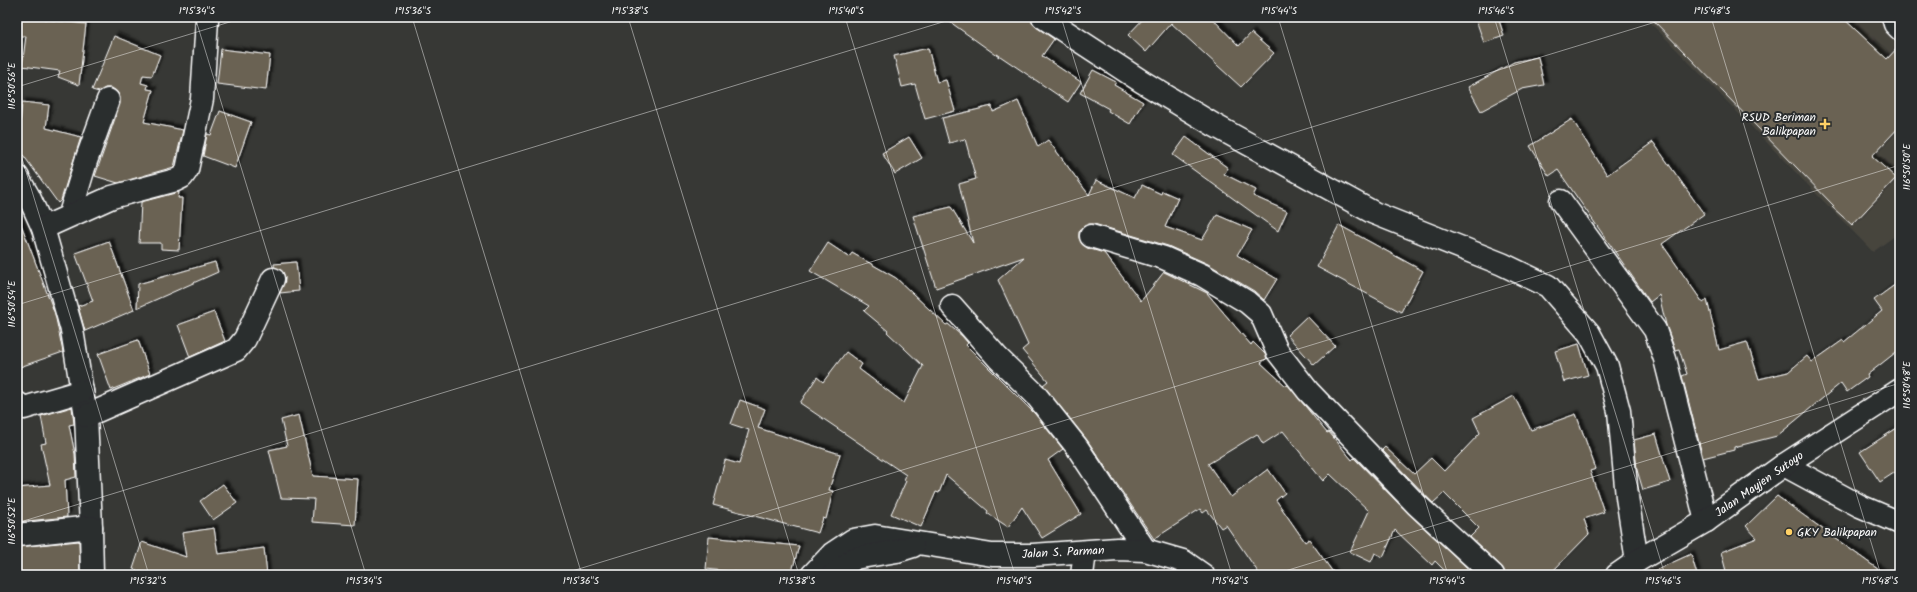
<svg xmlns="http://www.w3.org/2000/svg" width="1917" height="592" viewBox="0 0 1917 592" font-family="Kalam,sans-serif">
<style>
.built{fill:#47453e}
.building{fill:#6b6252;stroke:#fff;filter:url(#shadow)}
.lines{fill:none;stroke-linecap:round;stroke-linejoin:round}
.minor-casing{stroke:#fff;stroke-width:25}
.major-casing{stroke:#fff;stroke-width:25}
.minor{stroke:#2a2d2e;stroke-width:22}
.major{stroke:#2a2d2e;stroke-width:22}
.ticks{fill:none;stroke:#fff;stroke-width:1;stroke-opacity:0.45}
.poi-dot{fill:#ffd166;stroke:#2a2d2e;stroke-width:1.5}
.labels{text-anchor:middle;stroke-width:4;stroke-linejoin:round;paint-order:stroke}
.poi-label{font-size:12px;fill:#fff;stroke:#2a2d2e;text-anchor:end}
.street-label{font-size:12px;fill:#fff;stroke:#2a2d2e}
.neatline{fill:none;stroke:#fff;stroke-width:1.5}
.ticks-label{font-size:10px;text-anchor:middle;fill:#fff}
</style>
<defs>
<filter id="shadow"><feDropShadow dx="3.5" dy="-3.5" stdDeviation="1" flood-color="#0009"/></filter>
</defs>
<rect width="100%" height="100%" fill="#373835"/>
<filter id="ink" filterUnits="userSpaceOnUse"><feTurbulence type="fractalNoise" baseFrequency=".025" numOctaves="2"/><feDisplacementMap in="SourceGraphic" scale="8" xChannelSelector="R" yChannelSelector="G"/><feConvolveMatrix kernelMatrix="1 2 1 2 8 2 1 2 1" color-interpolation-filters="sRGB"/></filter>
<g filter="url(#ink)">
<path class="built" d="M1645 17H1900V232L1873 252Z"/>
<g class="building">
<path d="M17 17H44V19L86 24 79 85 58 77 60 71 22 66 26 36H17Z"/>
<path d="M943 17H1031L1032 23 1036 27 1054 39 1042 56 1081 82 1068 102 997 54 999 57Z"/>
<path d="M1145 17H1211L1239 46 1251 33 1274 53 1241 87 1171 23 1146 52 1128 35Z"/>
<path d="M1475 17H1498L1504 36 1484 43Z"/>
<path d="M1650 17H1842L1887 59 1900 45V126L1872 156 1896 178 1852 225 1832 207 1834 206Z"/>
<path d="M114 36 160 55 152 76 143 75 141 83 148 85 147 89 153 90 144 122 183 130 174 167 118 183 95 176 120 104V97L117 92 112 88H105L99 92 92 90Z"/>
<path d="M928 48 937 82 946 80 955 111 925 119 915 84 902 87 894 56Z"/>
<path d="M221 49 270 55 266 90 217 84Z"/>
<path d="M1538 57 1544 85 1522 89 1481 111 1468 87 1514 62Z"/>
<path d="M1093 70 1116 82 1114 85 1143 102 1130 124 1108 111 1109 109 1080 93Z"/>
<path d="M1018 101 1038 147 1048 140 1089 195 1096 180 1135 198 1142 185 1161 194 1162 191 1178 198 1165 227 1202 240 1217 215 1252 230 1237 255 1277 279 1264 300 1254 291 1208 264 1168 246 1094 224H1089L1083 227 1079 232V238L1082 244 1087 248 1104 253 1141 301 1164 272 1207 293 1251 345 1253 342 1265 354 1267 358 1261 363 1286 386 1288 385 1327 433 1329 432 1352 460 1354 458 1409 514 1475 575H1449L1435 561 1432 565 1395 530 1383 557 1375 553 1371 562 1350 552 1369 511 1330 474 1323 481 1283 431 1263 444 1257 434 1208 464 1231 497 1268 469 1285 493 1276 500 1305 542 1309 539 1335 575H1260L1226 525 1221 528 1207 510 1203 513 1200 509 1154 539 1087 440 1043 385 1048 381 1022 350 1028 345 998 280 1024 257 936 288 913 216 951 207 973 243 959 184 976 179 965 139 949 143 942 118 992 106 993 112Z"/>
<path d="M22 102 49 105 46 128 81 137 61 200 58 203 18 148Z"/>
<path d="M220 111 251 122 235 168 203 156 207 134 211 135Z"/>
<path d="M1572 119 1607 175 1653 142 1704 214 1662 244 1703 303 1707 300 1719 350 1747 342 1759 379 1788 372 1807 356 1812 362 1843 340 1844 342 1882 311 1874 300 1900 281V349L1867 375 1868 377 1847 392 1841 383 1777 436 1734 447V450L1703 458 1682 376 1687 374 1679 349 1675 350 1666 325 1659 295 1650 302 1558 170 1549 176 1530 146Z"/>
<path d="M909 137 922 158 895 174 882 153Z"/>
<path d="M1186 137 1228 168 1224 174 1256 190 1253 196 1287 211 1278 231 1173 155Z"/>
<path d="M179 192 178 198H182L179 250 161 249V243H139L141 202Z"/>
<path d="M17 219H19L55 314 63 352 17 368Z"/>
<path d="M1339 225 1423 271 1401 312 1317 267Z"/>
<path d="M109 241 134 310 85 331 78 306 93 301 75 253Z"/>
<path d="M828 243 849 257 852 253 896 278 946 325 948 324 962 336 968 343 966 345 1035 414 1063 449 1048 460 1081 514 1042 538 1022 507 1008 527 987 513 988 511 946 475 939 493 936 492 921 527 891 514 906 481 904 480 906 475 800 403 817 377 823 382 846 352 862 364 859 369 904 403 923 366 887 332 888 331 864 311 869 306 810 271Z"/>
<path d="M215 262 218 272 137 308 138 284Z"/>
<path d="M296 262 299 291 280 293 285 278 283 272 274 267V264Z"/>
<path d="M214 312 225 341 190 357 178 325Z"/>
<path d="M1307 316 1335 346 1314 365 1287 335Z"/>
<path d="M138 340 150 374 111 390 98 354Z"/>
<path d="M1579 344 1588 375 1564 382 1555 351Z"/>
<path d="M1514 396 1531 430 1576 414 1596 469 1590 471 1604 512 1584 519 1589 534 1549 575H1505L1501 566 1470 537 1479 528 1444 493 1433 503 1382 450 1385 447 1414 474 1431 458 1444 471 1480 433 1473 418Z"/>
<path d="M740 400 765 409 758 428 840 454 829 490 833 491 826 519 823 518 818 533 713 505 725 460 739 464 749 430 731 424Z"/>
<path d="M72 407 74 424 69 425 75 454 76 477 65 480 67 517 17 522V488L50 485 41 444 46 443 41 416Z"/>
<path d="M299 415 313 476 358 479 355 525 312 522 314 499 281 498 269 450 287 446 281 420Z"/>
<path d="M1900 426V469L1880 482 1860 452Z"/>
<path d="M1656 434 1670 482 1643 490 1637 470 1634 440Z"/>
<path d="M223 484 237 503 213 520 200 501Z"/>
<path d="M1777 496 1886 575H1727L1721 552 1757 538 1746 526Z"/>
<path d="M214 528 218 554 264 548 267 575H151L133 569 142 542 186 557 182 533Z"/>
<path d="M709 537 799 546 791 575H741L742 573 706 569Z"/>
<path d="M79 541 80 575H17V547Z"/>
<path d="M1691 554 1697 575H1645Z"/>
</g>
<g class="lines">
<g class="minor-casing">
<g id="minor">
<path d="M1043 17 1141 81 1214 125 1374 213 1502 264 1548 286 1589 333 1607 366 1619 411 1627 497 1637 561"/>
<path d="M1893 17 1895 24 1900 29"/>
<path d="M17 176 29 197 43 228 72 330 86 416 91 527"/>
<path d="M1561 201 1655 330 1665 359 1706 521"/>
<path d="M70 214 86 161 108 100"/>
<path d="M43 228 112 197 176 180 182 177 187 170 202 99 207 20"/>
<path d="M1091 236 1164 258 1202 275 1247 302 1261 314 1277 351 1308 391 1417 505 1493 575"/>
<path d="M952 306 998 358 1035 394 1077 447 1145 550"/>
<path d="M17 403 24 408 82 391"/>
<path d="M86 416 236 350 245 339 273 279"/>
<path d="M1784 465 1860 506 1900 523"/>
<path d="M17 535 91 527 92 575"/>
<path d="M1082 575 1085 552"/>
</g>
</g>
<g class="major-casing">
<g id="major">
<path d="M812 575 832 554 853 540 875 536 992 555H1033L1117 549 1145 550 1183 561 1203 575"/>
<path d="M833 575 855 558 897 551 913 546"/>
<path d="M1617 575 1637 561 1706 521 1784 465 1900 390"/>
</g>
</g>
<use href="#minor" class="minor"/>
<use href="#major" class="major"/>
</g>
</g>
<path class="ticks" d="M195 17 366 575M412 17 582 575M628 17 799 575M845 17 1015 575M1061 17 1232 575M1278 17 1448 575M1494 17 1665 575M1711 17 1881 575M17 87 246 17M17 142 149 575M17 305 959 17M17 523 1672 17M559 575 1900 165M1272 575 1900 383"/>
<g class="poi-dot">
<path d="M1823 118h4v4h4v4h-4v4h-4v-4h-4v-4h4z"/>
<circle cx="1789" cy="532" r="4"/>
</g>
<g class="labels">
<g class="poi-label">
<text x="1816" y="121">RSUD Beriman<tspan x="1816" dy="14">Balikpapan</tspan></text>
<text x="1797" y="536" text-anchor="start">GKY Balikpapan</text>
</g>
<g class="street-label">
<text transform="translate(1759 484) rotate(-35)" y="4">Jalan Mayjen Sutoyo</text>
<text transform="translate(1063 552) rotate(-3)" y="4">Jalan S. Parman</text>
</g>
</g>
<rect width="1917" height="592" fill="none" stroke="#2a2d2e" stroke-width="44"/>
<rect x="22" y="22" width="1873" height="548" class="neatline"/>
<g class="ticks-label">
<text x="197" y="14">1°15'34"S</text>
<text x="413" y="14">1°15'36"S</text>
<text x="630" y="14">1°15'38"S</text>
<text x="846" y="14">1°15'40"S</text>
<text x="1063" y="14">1°15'42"S</text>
<text x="1279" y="14">1°15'44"S</text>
<text x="1496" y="14">1°15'46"S</text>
<text x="1712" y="14">1°15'48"S</text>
<text transform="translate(11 86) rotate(-90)" y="4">116°50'56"E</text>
<text transform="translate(1906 167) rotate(-90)" y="4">116°50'50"E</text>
<text transform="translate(11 304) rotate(-90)" y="4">116°50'54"E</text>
<text transform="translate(1906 385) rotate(-90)" y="4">116°50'48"E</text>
<text transform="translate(11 521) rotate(-90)" y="4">116°50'52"E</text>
<text x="148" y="584">1°15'32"S</text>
<text x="364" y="584">1°15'34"S</text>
<text x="581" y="584">1°15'36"S</text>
<text x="797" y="584">1°15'38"S</text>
<text x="1014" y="584">1°15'40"S</text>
<text x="1230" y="584">1°15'42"S</text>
<text x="1447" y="584">1°15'44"S</text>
<text x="1663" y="584">1°15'46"S</text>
<text x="1880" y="584">1°15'48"S</text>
</g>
</svg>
